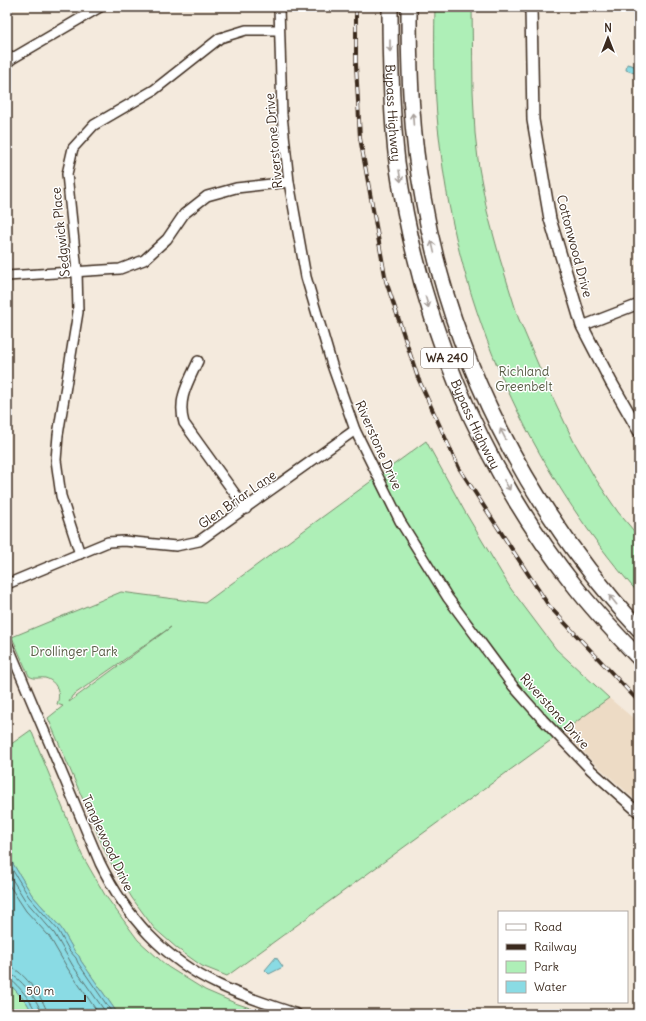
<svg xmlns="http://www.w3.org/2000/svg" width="646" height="1021" viewBox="0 0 646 1021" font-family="Delius,sans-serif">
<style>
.built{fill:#eddbc5}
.green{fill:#aeefb7;stroke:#748c6a;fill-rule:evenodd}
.water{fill:#8adbe4;stroke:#6a9495}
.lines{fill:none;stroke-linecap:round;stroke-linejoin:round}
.shore{stroke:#5b716d;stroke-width:1}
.minor-casing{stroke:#3b2a1e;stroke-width:12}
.tertiary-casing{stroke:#3b2a1e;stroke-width:14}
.trunk-casing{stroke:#3b2a1e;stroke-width:18}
.minor{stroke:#fff;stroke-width:9}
.tertiary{stroke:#fff;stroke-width:11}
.trunk{stroke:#fff;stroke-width:15}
.rail-casing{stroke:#3b2a1e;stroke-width:4}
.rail{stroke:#fff;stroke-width:2.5;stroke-dasharray:8;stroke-linecap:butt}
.oneway{stroke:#a79f9a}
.labels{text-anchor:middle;stroke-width:3;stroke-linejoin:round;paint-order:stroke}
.shield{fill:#fff;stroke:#766a62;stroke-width:1}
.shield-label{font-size:12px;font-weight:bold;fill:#3b2a1e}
.street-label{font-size:13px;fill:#3b2a1e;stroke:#fff}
.park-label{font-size:13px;fill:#585b44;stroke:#fff}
</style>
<rect width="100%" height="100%" fill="#f4eadd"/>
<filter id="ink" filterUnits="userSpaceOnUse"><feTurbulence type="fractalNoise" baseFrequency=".025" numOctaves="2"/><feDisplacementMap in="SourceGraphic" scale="8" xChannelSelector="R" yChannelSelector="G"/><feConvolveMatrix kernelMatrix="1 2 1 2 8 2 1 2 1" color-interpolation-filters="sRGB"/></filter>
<g filter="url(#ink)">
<path class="built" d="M609 698 639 723V803L591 760 563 731Z"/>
<g class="green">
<path d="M435 7H472L473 91 475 133 479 168 487 211 500 259 518 317 546 383 573 440 595 478 618 512 639 537V594C529 469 458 309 440 144 434 99 434 53 435 7Z"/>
<path d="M426 441 465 512 511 589 556 649 609 698 227 976 202 966 178 949 154 928 132 898 108 858 48 718 63 706 57 704C61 694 57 681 45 678 39 677 35 680 29 676L12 637 121 592 205 603ZM171 627 69 702 72 696Z"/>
<path d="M31 730 82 855 105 895 138 940 168 967 205 990 235 1003 268 1014H118L81 961 79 956 75 952 61 928 32 895 7 854V747Z"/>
<path d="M7 981 27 1003 33 1014H7Z"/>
</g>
<g class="water">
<path d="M627 64 638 67 637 74 626 70Z"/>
<path d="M7 854 32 895 61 928 75 952 79 956 81 961 118 1014H33L27 1003 7 981Z"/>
<path d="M276 957 283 967 269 974 265 970Z"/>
</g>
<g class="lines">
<g class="shore">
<path d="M7 861 29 897 58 930 69 950 76 958 78 963 113 1014"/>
<path d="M7 871 25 900 54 933 73 966 107 1014"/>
<path d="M7 882 26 911 49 936 68 969 99 1014"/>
<path d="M7 967C10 968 13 968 16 970 26 976 47 1003 47 1014"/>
<path d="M7 973C18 974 41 1003 41 1014"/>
<path d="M7 978C15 980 35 1005 36 1014"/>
</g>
<g class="minor-casing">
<g id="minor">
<path d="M279 7 282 115 289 182 306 277 332 365 355 430 400 521 448 598 513 686 543 720 591 770 639 813"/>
<path d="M7 63 13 58 100 7"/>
<path d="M7 276 120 269 144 260 167 239 184 214 207 196 236 188 289 182"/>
<path d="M582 326 639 304"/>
<path d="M198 361C188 383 177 399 184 423L246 509"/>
<path d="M80 554 61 496 56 460 58 435 78 312 77 271 67 174 73 148 94 125 154 90 220 38 246 30H279"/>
<path d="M7 584 108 542 124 541 176 546 199 541 355 430"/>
<path d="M7 643 100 863C127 918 164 959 219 985 244 997 271 1005 297 1014"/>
</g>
</g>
<g class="tertiary-casing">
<path id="tertiary" d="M531 7 533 120 550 219 582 326 611 382 639 431"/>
</g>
<g class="trunk-casing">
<g id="trunk">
<path id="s1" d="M390 7C390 59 391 110 397 162 418 315 478 463 574 585 594 611 617 635 639 658"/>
<path d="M409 7C409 71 411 135 423 198 451 359 528 509 639 629"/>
</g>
</g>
<use href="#minor" class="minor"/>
<use href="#tertiary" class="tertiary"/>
<use href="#trunk" class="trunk"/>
<g class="rail-casing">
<path id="rail" d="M356 7V65L360 138 386 281 418 378 459 468 549 606 639 702"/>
</g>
<use href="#rail" class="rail"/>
</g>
<defs><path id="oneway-shaft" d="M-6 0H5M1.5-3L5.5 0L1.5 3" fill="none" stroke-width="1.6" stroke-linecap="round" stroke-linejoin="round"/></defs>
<g class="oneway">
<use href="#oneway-shaft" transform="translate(390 46) rotate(90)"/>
<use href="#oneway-shaft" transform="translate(413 119) rotate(-94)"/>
<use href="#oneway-shaft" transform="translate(400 176) rotate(81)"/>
<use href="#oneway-shaft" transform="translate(433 247) rotate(-103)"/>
<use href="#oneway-shaft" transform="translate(427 302) rotate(74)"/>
<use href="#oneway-shaft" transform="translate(503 434) rotate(-117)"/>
<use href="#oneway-shaft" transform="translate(507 485) rotate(60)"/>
<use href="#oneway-shaft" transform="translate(613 600) rotate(-129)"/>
</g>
</g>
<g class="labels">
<rect class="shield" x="421" y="348" width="52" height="20" rx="3"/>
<g class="shield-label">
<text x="447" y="362">WA 240</text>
</g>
<g class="street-label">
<text dy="5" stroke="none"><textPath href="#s1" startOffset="106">Bypass Highway</textPath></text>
<text transform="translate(273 141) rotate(-95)" y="5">Riverstone Drive</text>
<text transform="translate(60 232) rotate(-96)" y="5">Sedgwick Place</text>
<text transform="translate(575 246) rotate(75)" y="5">Cottonwood Drive</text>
<text dy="5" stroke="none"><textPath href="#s1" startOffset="430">Bypass Highway</textPath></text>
<text transform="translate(379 445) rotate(66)" y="5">Riverstone Drive</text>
<text transform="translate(237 499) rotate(-35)" y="5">Glen Briar Lane</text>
<text transform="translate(555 711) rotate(48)" y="5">Riverstone Drive</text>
<text transform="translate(108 843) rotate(65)" y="5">Tanglewood Drive</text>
</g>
<g class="park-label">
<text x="524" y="376">Richland<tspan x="524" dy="15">Greenbelt</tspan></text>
<text x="74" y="656">Drollinger Park</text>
</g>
</g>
<rect width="646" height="1021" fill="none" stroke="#fff" stroke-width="24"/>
<rect x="12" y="12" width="622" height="997" fill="none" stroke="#3b2a1e" stroke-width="1.5" filter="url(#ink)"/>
<rect x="498" y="911" width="130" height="92" fill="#ffffff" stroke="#b1aaa5"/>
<rect x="506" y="924" width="20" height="6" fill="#ffffff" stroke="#b1aaa5"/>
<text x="534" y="931" font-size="12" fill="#3b2a1e">Road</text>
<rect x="506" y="944" width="20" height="6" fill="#3b2a1e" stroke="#b1aaa5"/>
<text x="534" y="951" font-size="12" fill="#3b2a1e">Railway</text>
<rect x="506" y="961" width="20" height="12" fill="#aeefb7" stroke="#b1aaa5"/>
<text x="534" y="971" font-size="12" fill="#3b2a1e">Park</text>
<rect x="506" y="981" width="20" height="12" fill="#8adbe4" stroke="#b1aaa5"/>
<text x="534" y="991" font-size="12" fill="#3b2a1e">Water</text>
<g transform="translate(608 38)" stroke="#ffffff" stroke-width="3" paint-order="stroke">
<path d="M0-3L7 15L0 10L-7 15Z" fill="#3b2a1e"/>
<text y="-6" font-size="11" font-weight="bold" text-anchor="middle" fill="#3b2a1e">N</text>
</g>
<path d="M20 995v6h65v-6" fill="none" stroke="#3b2a1e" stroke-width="2"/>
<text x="26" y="995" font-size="12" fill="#3b2a1e" stroke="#ffffff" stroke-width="3" paint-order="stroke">50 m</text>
</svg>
